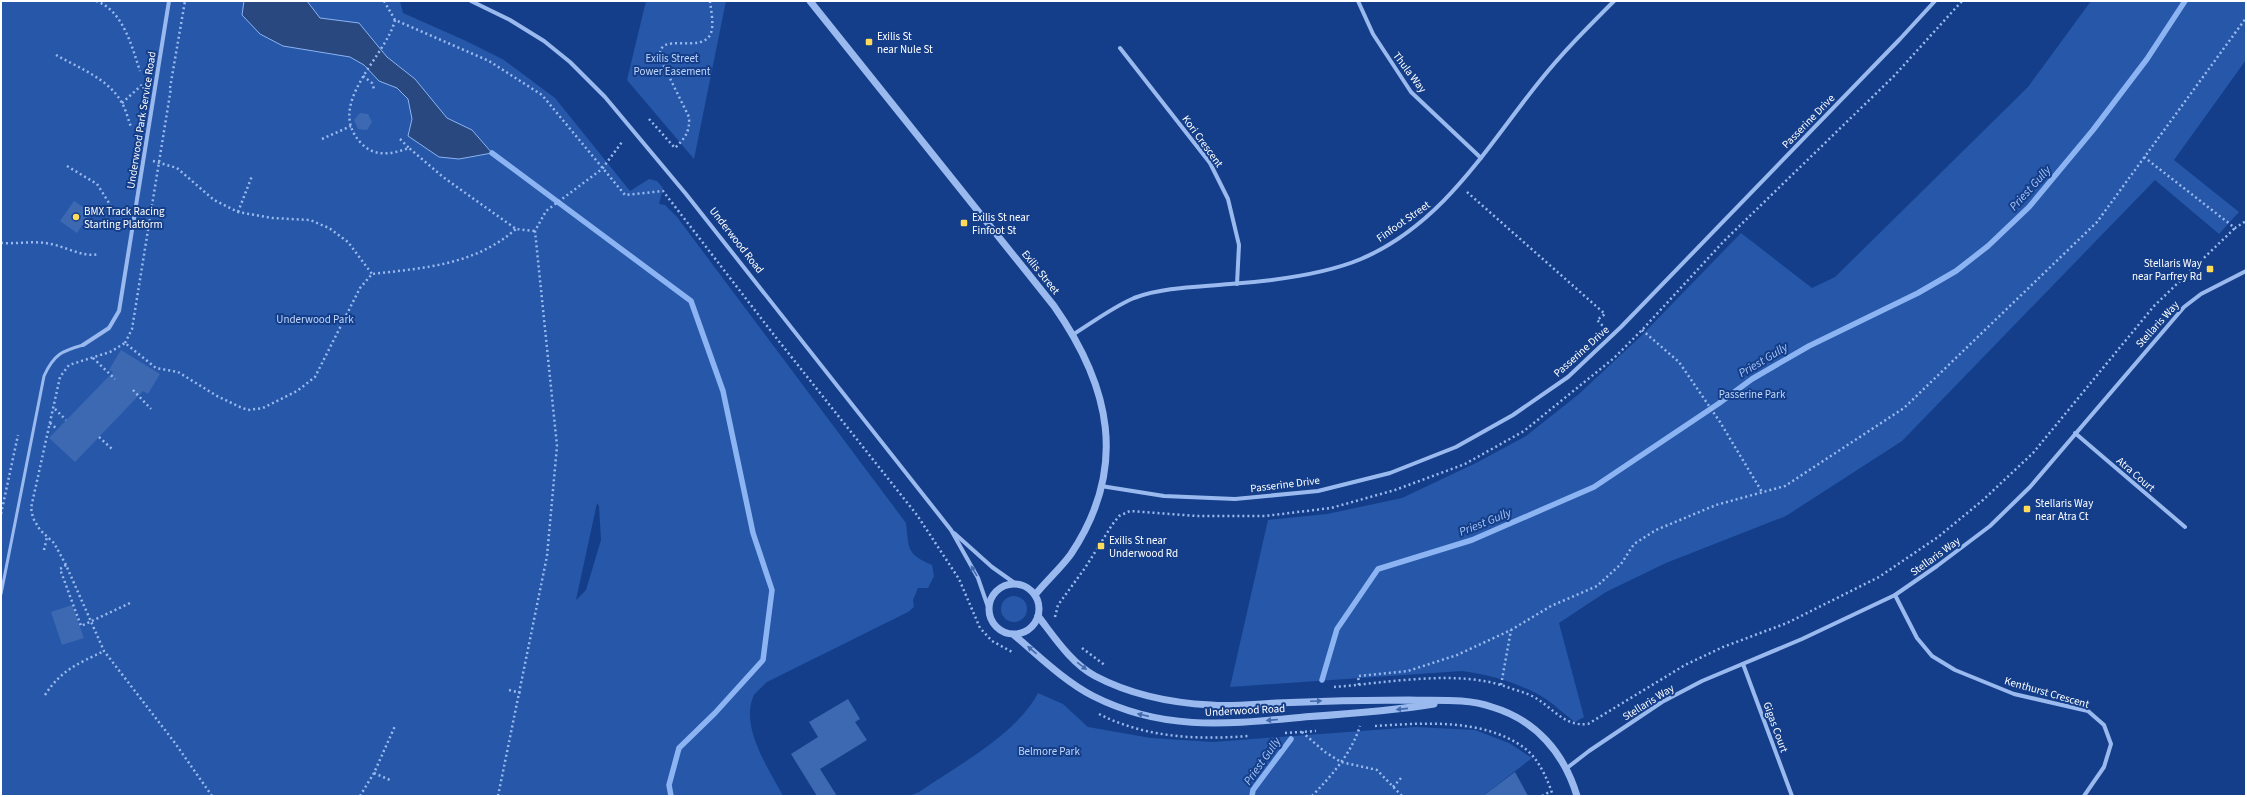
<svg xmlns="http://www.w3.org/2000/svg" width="2247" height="797" viewBox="0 0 2247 797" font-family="'Source Sans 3',sans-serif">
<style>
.green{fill:#2657a8;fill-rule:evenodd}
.water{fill:#28487f;stroke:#8cb4f3}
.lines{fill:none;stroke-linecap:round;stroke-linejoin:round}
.stream{stroke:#8cb4f3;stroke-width:5.5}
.building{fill:#3d69b2}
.path{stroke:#9abaef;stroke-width:2.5;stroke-dasharray:2 3;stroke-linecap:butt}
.service{stroke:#9abaef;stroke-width:3}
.minor{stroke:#9abaef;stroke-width:4}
.tertiary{stroke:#9abaef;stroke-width:7}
.oneway{fill:#4369ad}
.poi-dot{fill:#ffdb59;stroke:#143e89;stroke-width:1.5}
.labels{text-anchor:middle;stroke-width:4;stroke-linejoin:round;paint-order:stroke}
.poi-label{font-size:11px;fill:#fff;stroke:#143e89;text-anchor:start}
.park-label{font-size:11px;fill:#c0d7fb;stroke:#143e89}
.street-label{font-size:11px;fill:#fff;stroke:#143e89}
.water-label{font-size:12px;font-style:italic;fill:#a6c5f7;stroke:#143e89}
</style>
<rect width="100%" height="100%" fill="#143e89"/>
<g class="green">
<path d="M1 1H400L403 13 464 40 504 60 555 98 630 191 649 179 657 181 663 188 659 204 665 205 677 217 906 523C909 548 906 554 932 565L934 576 928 588H918L913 600 914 607 908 612 767 682C763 686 757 691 754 695 739 726 769 769 783 796H1ZM597 503 599 506 601 540 586 590 576 600Z"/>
<path d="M646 1H726L694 159 627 80Z"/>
<path d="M2091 1H2246V60L2174 160 2239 212 2219 234 2155 180 1902 441 1786 516 1666 563 1606 592 1559 623 1584 717 1575 722C1565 715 1556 706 1546 699 1520 683 1492 675 1462 671L1230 687 1268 520 1327 514 1402 498 1476 463 1526 436 1579 394 1640 337 1741 233 1812 288 1835 277 2028 87Z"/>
<circle cx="1014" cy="609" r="13"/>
<path d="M1038 693 1063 704 1088 727 1151 738 1213 742 1415 727 1475 730 1509 743 1532 758 1483 796H909L919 792C957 766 1018 733 1038 693Z"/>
</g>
<path class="water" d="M244 1H307L320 18 359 23 387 57 415 79 447 118 472 130 492 153 459 159 439 157 408 136 412 119 408 99 397 88 379 81 364 65 350 57 283 46 260 34 242 15Z"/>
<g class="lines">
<g class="stream">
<path d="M492 153 691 301 723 391 753 533 772 590 763 660 715 713 679 748 669 785 671 796"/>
<path d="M1322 680 1337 629 1378 569 1472 540 1594 487 1718 404 1752 379 1809 346 1918 293 1956 271 1988 246 2029 207 2093 130 2147 59 2185 1"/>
<path d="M1252 796 1253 790 1291 739"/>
</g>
</g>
<g class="building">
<path d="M360 113 368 114 372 122 367 130 358 129 354 120Z"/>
<path d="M74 201 91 212 77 233 60 221Z"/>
<path d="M121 350 160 374 148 394 143 391 75 462 49 438 113 372 109 370Z"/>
<path d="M72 605 84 638 62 645 51 612Z"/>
<path d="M848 699 860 719 855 722 867 740 820 769 837 796H817L791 754 818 737 809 722Z"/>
<path d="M1515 772 1528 796H1483Z"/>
</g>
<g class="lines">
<g class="path">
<path d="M96 1C123 10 132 47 140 71"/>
<path d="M384 1 395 20 489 61 542 95 625 195 663 191 774 335 917 515 959 579 980 628 992 641 1014 653"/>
<path d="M395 20C386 57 324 104 361 143 375 158 392 154 409 148L443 177 516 229 535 231"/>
<path d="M56 55C79 68 109 79 122 103 126 110 128 119 131 127"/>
<path d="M363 76 372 83 374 89"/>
<path d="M170 88 185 1"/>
<path d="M122 103 144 83"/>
<path d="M649 119 675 148C685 138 690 132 689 117L660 58C657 29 702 56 711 33 714 23 711 11 710 1"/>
<path d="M322 139 351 126"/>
<path d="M400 139 409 148"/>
<path d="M2144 157 2235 228 2246 221"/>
<path d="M153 161 177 168 214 200 238 212 272 218 310 220 329 228 348 242 372 274"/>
<path d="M67 166 97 184 116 214"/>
<path d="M1467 192 1605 314 1597 320 1605 328"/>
<path d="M238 212 252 176"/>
<path d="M1 243C15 244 31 241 45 243 64 245 81 258 99 254"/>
<path d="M1642 330 1679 362 1720 422 1762 492"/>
<path d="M125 343 132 329 171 88"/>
<path d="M93 358 115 379"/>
<path d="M133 390 151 409"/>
<path d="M55 409 66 420"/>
<path d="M50 423 57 429"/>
<path d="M99 437 112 449"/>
<path d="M1 514 18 435"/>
<path d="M44 550 47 537"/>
<path d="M66 565 60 569 81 626 130 603"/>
<path d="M1055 617 1058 605 1085 568 1112 525 1119 516 1130 511 1197 516H1265L1331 508 1395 490 1465 464 1524 431 1614 358 1642 330 1724 241 1894 76 1962 1"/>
<path d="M1082 648 1106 666"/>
<path d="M1359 685 1358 676 1408 671 1457 655 1511 630 1551 606 1597 586 1621 564 1634 544 1656 530 1716 505 1785 486 1904 408 2097 222 2246 18"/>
<path d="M1501 685 1511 630"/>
<path d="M1334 687C1386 683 1458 669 1507 687 1515 690 1524 692 1532 696 1552 706 1563 727 1588 724L1685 665 1723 647 1787 623 1879 577 1938 537 1983 500 2033 453 2154 306 2235 228"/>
<path d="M509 690 521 693"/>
<path d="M45 695C62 669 78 664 104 651"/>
<path d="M1099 714C1146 738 1198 740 1249 736"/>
<path d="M1375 726C1423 723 1482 718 1523 747 1538 757 1548 780 1553 796"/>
<path d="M1302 732 1325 752 1341 762 1377 770 1402 796"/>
<path d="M1285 733 1316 731"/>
<path d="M374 773 390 780"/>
<path d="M1393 787 1401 778"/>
<path d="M212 796 175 743 104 651 66 565 54 543 40 530 33 518 31 508 60 377 69 365 110 352 125 343 156 368 178 372 217 396 240 407 248 410 263 408 297 391 315 377 360 288 372 274C424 268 475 265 516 229"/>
<path d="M360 796 374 773 395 726"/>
<path d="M498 796 547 556 557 446 535 231 546 211 602 169 622 142"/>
<path d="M1312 796C1332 775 1351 754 1360 726"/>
<path d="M1542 796 1551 791"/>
</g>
<path class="service" d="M1 594 44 376C54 354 62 351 83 345"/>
<g class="minor">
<path d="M471 1 510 20 544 41 570 62 605 97 686 194 951 530 978 578 988 607"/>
<path d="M1358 1 1373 34 1411 92 1481 158"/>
<path d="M1120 48 1210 163 1228 199 1239 245 1237 284"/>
<path d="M1074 334C1093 322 1113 307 1134 298 1164 287 1199 287 1230 284 1271 281 1323 275 1361 259 1443 224 1486 148 1539 82 1562 53 1588 27 1614 1"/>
<path d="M83 345 109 328 119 311 169 1"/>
<path d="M2075 433 2185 527"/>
<path d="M1101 486 1164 496 1235 499 1318 491 1390 473 1456 447 1513 415 1568 377 1621 327 1900 39 1935 1"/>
<path d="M954 533 992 567 1016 584"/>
<path d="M1895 595 1917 638 1932 656 1955 670 2014 694 2088 711 2104 725 2111 744 2104 767 2084 796"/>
<path d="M1743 664 1792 796"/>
<path d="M1567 768 1589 751 1662 702 1702 681 1802 639 1895 595 1937 566 1990 526 2030 487 2184 307 2201 294 2246 271"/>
</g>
<g class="tertiary">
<path d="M810 1 1054 306C1110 386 1129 467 1071 554 1061 568 1046 581 1035 595"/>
<circle cx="1014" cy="609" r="25"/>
<path d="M1038 616C1055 638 1071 663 1095 676 1131 695 1172 703 1211 705 1232 707 1255 704 1276 703 1320 701 1364 700 1409 700 1436 701 1466 698 1492 707 1536 720 1564 753 1577 796"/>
<path d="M1014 635C1039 656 1064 681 1093 696 1164 732 1228 724 1304 717 1347 714 1391 711 1434 704"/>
</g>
</g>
<defs><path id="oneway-solid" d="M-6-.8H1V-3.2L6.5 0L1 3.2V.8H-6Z"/></defs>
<g class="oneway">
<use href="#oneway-solid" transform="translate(974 571) rotate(-120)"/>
<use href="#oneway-solid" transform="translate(1032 650) rotate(-140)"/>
<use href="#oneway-solid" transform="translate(1082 666) rotate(37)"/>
<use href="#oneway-solid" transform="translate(1316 701) rotate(-2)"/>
<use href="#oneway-solid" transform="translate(1402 709) rotate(174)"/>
<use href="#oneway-solid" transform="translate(1143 715) rotate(-167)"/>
<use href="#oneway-solid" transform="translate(1272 720) rotate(175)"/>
</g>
<g class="poi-dot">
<rect x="865" y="38" width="8" height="8" rx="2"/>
<circle cx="76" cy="217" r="4"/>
<rect x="960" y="219" width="8" height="8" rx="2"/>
<rect x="2206" y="265" width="8" height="8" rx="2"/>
<rect x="2023" y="505" width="8" height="8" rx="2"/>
<rect x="1097" y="542" width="8" height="8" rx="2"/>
</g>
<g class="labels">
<g class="poi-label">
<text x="877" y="40">Exilis St<tspan x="877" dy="13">near Nule St</tspan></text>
<text x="84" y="215">BMX Track Racing<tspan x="84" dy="13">Starting Platform</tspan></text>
<text x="972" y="221">Exilis St near<tspan x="972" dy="13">Finfoot St</tspan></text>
<text x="2202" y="267" text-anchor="end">Stellaris Way<tspan x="2202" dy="13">near Parfrey Rd</tspan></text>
<text x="2035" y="507">Stellaris Way<tspan x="2035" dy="13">near Atra Ct</tspan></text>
<text x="1109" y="544">Exilis St near<tspan x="1109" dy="13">Underwood Rd</tspan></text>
</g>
<g class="park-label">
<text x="672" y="62">Exilis Street<tspan x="672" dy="13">Power Easement</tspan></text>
<text x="315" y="323">Underwood Park</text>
<text x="1752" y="398">Passerine Park</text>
<text x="1049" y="755">Belmore Park</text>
</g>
<g class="street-label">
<text transform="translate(1410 72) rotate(53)" y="4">Thula Way</text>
<text transform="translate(141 120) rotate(-81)" y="4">Underwood Park Service Road</text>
<text transform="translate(1808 121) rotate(-46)" y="4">Passerine Drive</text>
<text transform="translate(1203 141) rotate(54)" y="4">Kori Crescent</text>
<text transform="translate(1403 221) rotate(-35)" y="4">Finfoot Street</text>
<text transform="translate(737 240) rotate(52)" y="4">Underwood Road</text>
<text transform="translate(1041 272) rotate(51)" y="4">Exilis Street</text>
<text transform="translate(2157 324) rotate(-48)" y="4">Stellaris Way</text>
<text transform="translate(1581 351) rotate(-42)" y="4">Passerine Drive</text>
<text transform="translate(2136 474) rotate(41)" y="4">Atra Court</text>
<text transform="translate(1285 484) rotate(-7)" y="4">Passerine Drive</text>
<text transform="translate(1935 556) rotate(-36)" y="4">Stellaris Way</text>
<text transform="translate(2047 692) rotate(16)" y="4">Kenthurst Crescent</text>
<text transform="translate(1648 702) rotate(-32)" y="4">Stellaris Way</text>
<text transform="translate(1245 710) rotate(-3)" y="4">Underwood Road</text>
<text transform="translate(1776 727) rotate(70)" y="4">Gigas Court</text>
</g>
<g class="water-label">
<text transform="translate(2030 188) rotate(-48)" y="4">Priest Gully</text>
<text transform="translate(1763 360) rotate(-31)" y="4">Priest Gully</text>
<text transform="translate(1485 522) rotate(-22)" y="4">Priest Gully</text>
<text transform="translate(1262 761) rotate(-55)" y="4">Priest Gully</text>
</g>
</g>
<rect width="2247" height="797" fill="none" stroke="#ffffff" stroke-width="4"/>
</svg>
